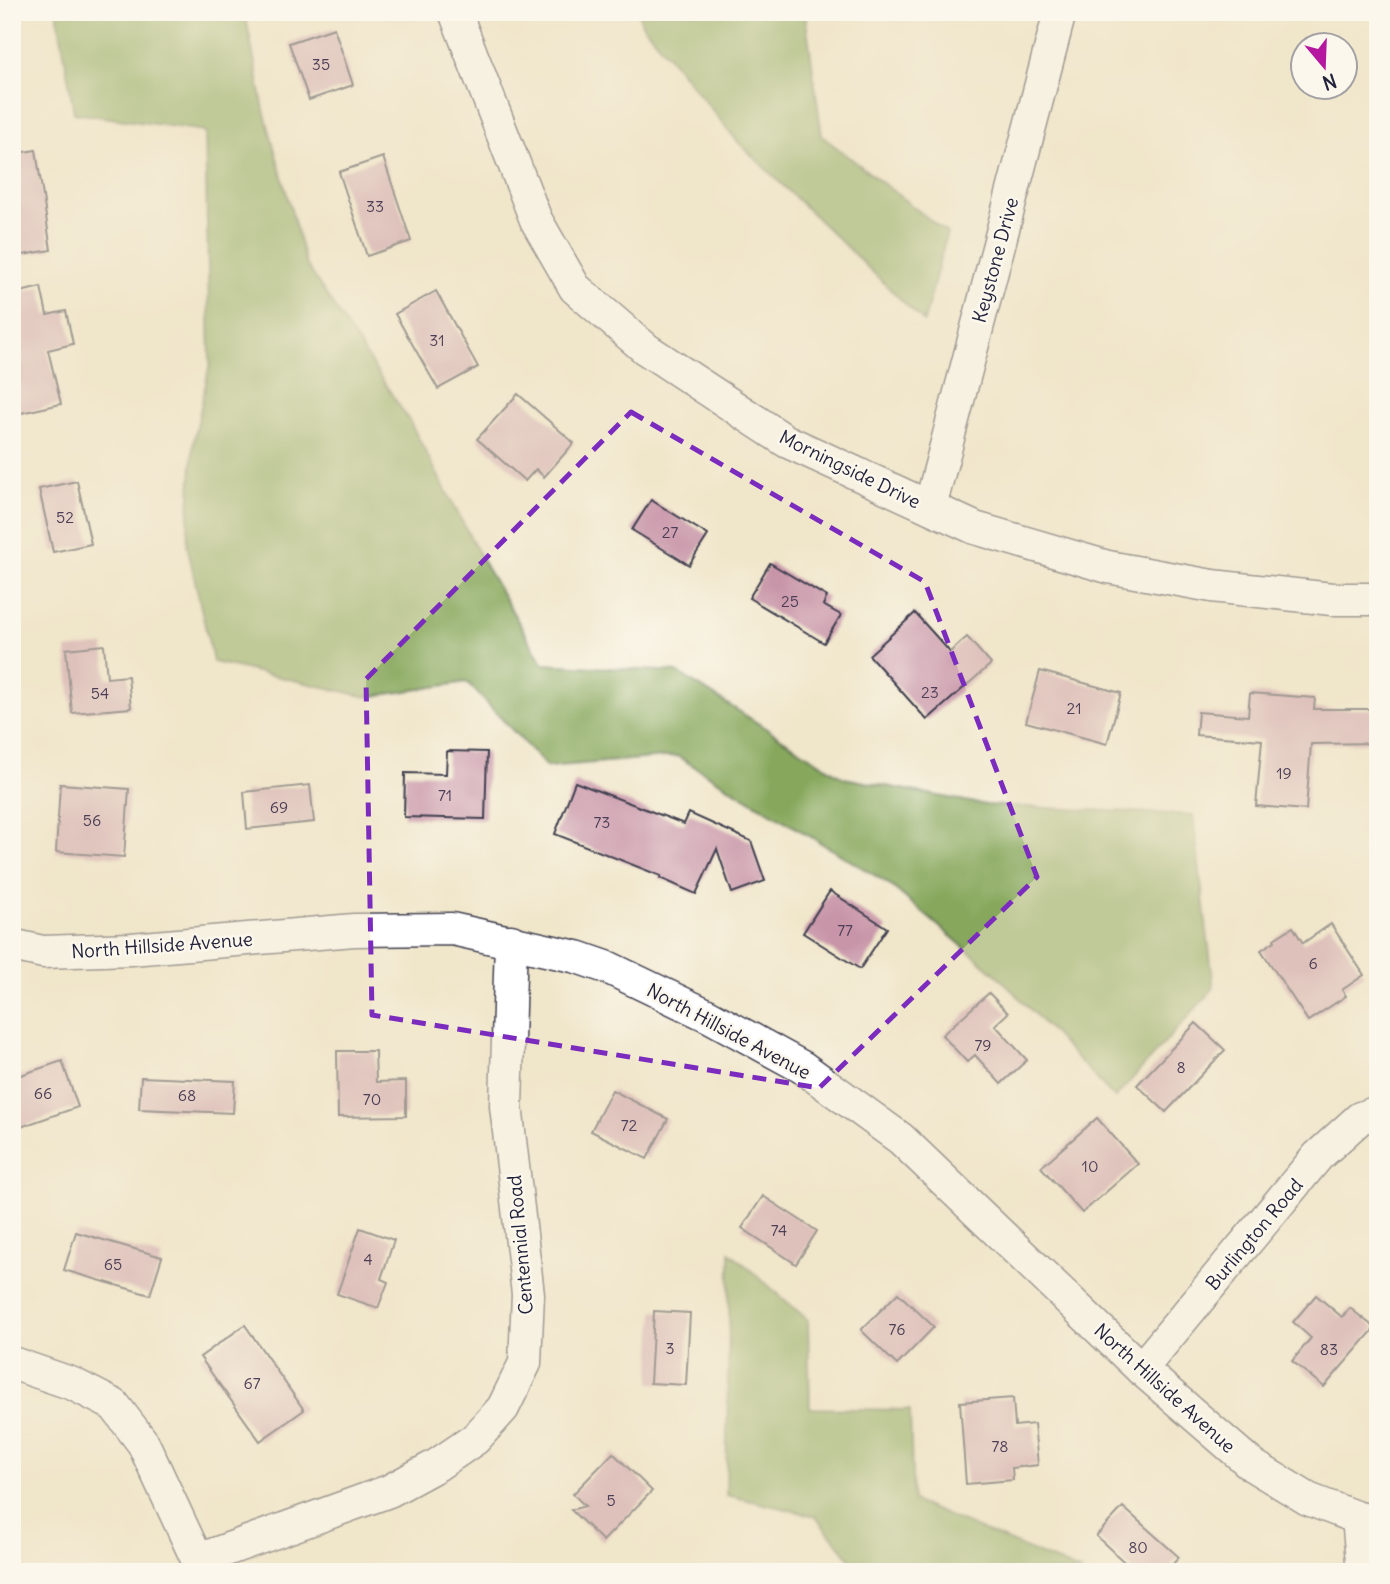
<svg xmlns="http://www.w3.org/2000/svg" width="1390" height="1584" viewBox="0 0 1390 1584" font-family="Delius,sans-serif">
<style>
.forest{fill:#86a75b;stroke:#54644b;stroke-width:2}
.building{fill:#c894a8}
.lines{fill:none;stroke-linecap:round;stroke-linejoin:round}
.minor-casing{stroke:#413f50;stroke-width:35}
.minor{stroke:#fff;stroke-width:32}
.marked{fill:none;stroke:#7b2cbf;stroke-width:5;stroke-dasharray:14 9;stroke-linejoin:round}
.labels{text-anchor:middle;stroke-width:5;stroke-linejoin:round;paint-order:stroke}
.number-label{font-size:16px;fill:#4c3e56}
.street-label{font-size:19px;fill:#22223b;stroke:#fbf7ec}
</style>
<rect width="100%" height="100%" fill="#fbf7ec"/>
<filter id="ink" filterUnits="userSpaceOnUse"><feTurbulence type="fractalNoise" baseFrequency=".0143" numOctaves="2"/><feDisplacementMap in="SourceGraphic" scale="14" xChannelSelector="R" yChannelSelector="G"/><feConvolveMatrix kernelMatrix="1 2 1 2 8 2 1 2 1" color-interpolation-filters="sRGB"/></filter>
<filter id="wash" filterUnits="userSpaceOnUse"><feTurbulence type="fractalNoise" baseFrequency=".00686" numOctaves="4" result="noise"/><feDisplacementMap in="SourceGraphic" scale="28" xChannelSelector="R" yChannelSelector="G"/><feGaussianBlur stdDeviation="1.57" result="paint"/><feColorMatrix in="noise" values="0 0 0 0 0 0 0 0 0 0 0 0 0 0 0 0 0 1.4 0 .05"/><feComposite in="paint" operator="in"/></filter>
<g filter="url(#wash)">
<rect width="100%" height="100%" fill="#f0e6ca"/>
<g class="forest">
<path d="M57 12H245L264 110 306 264 410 422 485 565 543 664 677 672 844 778 986 805 1193 815 1214 988 1115 1098 999 977 889 884 677 756 547 767 467 682 367 697 213 662 187 545 193 445 210 363 205 131 74 113Z"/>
<path d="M638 12H805L822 136 947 233 924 322 738 142 642 24Z"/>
<path d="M730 1252 808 1320 810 1408 910 1410 913 1501 1082 1572H861L815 1516 726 1495Z"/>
</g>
<g id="blocks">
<g class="building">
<path d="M334 28 353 85 309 100 289 43Z"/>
<path d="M36 150 51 250 17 256 12 222V154Z"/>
<path d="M383 157 411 241 367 256 339 172Z"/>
<path d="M41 287 47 315 66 311 73 344 48 350 61 404 12 415V294Z"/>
<path d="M436 291 478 367 438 389 395 314Z"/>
<path d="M518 394 574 443 544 477 536 469 525 481 477 439Z"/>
<path d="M77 481 91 544 53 552 39 489Z"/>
<path d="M651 500 708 535 689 565 632 530Z"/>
<path d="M770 563 827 597 823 605 841 615 824 643 749 598Z"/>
<path d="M915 613 950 652 967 637 991 664 927 720 869 655Z"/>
<path d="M104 645 107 678 128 676 131 708 72 713 66 649Z"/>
<path d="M1040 671 1121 693 1107 744 1026 722Z"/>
<path d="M1250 693 1315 698 1314 709H1378V743L1311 744 1306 810 1256 806 1262 740 1196 735 1198 712 1248 716Z"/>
<path d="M447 751 487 752 485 819 404 817 405 773 446 774Z"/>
<path d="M575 782 684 824 689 813 751 841 765 881 732 893 717 849 696 894 660 878 661 876 555 834Z"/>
<path d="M60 784 129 789 124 857 56 852Z"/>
<path d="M310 785 314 822 247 829 244 792Z"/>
<path d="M830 891 887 928 860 969 803 933Z"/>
<path d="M1331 924 1364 975 1342 990 1346 996 1308 1021 1261 950 1275 941 1274 939 1293 927 1303 943Z"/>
<path d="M989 993 1008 1013 995 1025 1027 1060 1001 1084 975 1055 967 1062 942 1035Z"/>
<path d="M1196 1023 1225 1050 1166 1112 1137 1085Z"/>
<path d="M337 1051H375L376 1082 406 1081V1116L338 1117Z"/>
<path d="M62 1061 78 1107 12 1130V1078Z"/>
<path d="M141 1077 235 1081 233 1113 139 1109Z"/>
<path d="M612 1090 668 1119 647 1159 591 1131Z"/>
<path d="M1097 1118 1138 1164 1082 1213 1041 1167Z"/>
<path d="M763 1196 817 1231 796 1264 742 1228Z"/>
<path d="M360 1228 394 1240 381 1279 388 1282 378 1308 337 1294Z"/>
<path d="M76 1232 162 1257 150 1295 64 1270Z"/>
<path d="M898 1293 934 1327 897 1365 861 1330Z"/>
<path d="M1316 1295 1342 1317 1350 1308 1375 1328 1324 1387 1292 1361 1311 1338 1293 1322Z"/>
<path d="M654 1311 690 1313 686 1385 650 1383Z"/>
<path d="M245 1325 304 1410 260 1441 200 1357Z"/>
<path d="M1013 1398 1015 1426 1034 1424 1038 1465 1012 1468 1013 1480 966 1484 960 1402Z"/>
<path d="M613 1453 652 1491 603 1541 571 1510 585 1506 573 1494Z"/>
<path d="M1123 1507 1179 1557 1166 1572H1135L1096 1536Z"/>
</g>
</g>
</g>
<g filter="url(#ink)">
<use href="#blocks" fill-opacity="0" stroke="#413f50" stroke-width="2"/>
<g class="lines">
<g class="minor-casing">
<g id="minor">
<path d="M455 12 536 220 575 288 646 349 786 441 975 528 1108 567 1212 586 1332 599H1378"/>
<path d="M930 507 1060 12"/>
<path d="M12 945 43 952 131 949 354 930 452 929 577 957 609 968 709 1016 802 1067 901 1139 1141 1369 1252 1465 1308 1499 1358 1518 1378 1521"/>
<path d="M12 1363 73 1384 114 1405 143 1443 203 1572"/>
<path d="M1141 1369 1318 1156 1360 1118 1378 1112"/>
<path d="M1358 1518 1363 1572"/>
<path d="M198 1560 389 1491 437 1465 475 1439 503 1408 525 1363 528 1294 506 1106 511 941"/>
</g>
</g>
<use href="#minor" class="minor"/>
</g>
</g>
<path d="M0 0H1390V1584H0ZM631 412 925 582 1037 877 819 1088 372 1015 366 679Z" fill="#f0e6ca" fill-opacity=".55" fill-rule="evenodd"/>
<path class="marked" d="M631 412 925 582 1037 877 819 1088 372 1015 366 679Z"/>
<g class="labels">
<g class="number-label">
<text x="321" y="70">35</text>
<text x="375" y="212">33</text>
<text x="437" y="346">31</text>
<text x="65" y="523">52</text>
<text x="670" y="538">27</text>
<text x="790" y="607">25</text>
<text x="930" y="698">23</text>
<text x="100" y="699">54</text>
<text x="1074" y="714">21</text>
<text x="1284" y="779">19</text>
<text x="445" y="801">71</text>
<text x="279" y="813">69</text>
<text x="92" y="826">56</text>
<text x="602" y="828">73</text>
<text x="845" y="936">77</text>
<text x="1313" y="969">6</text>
<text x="983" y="1051">79</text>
<text x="1181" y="1073">8</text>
<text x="43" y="1099">66</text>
<text x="187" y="1101">68</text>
<text x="372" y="1105">70</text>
<text x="629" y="1131">72</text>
<text x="1090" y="1172">10</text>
<text x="779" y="1236">74</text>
<text x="368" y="1265">4</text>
<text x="113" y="1270">65</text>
<text x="897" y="1335">76</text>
<text x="670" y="1354">3</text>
<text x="1329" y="1355">83</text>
<text x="252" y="1389">67</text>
<text x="1000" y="1452">78</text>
<text x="611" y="1506">5</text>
<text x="1138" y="1553">80</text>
</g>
<g class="street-label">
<text transform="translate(995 260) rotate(-75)" y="7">Keystone Drive</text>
<text transform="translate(850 469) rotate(26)" y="7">Morningside Drive</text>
<text transform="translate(162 945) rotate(-4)" y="7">North Hillside Avenue</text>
<text transform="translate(729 1031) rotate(28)" y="7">North Hillside Avenue</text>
<text transform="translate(1254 1234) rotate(-50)" y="7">Burlington Road</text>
<text transform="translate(520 1245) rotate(-95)" y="7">Centennial Road</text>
<text transform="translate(1165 1388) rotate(42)" y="7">North Hillside Avenue</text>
</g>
</g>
<rect width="1390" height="1584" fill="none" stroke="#fbf7ec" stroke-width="42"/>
<g transform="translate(1324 66) rotate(161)"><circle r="33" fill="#fbf7ec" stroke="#a4a2a5" stroke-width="2"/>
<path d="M0-5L12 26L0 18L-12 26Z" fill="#b5179e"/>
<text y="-10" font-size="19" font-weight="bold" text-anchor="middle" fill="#22223b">N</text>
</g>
</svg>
